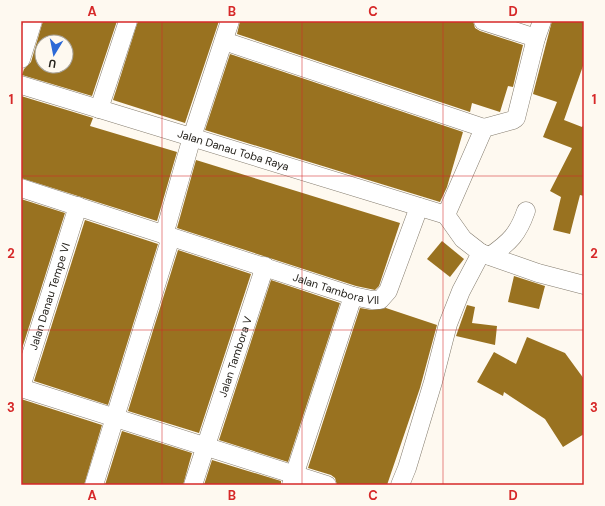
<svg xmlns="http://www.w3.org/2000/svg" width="605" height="506" viewBox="0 0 605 506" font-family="'DM Sans',sans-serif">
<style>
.building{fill:#997220;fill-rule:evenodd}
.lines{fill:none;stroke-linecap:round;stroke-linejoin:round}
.street-casing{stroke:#847c6e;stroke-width:19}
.street{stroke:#fff;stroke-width:18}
.grid{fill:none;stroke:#d62828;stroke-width:1;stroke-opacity:0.55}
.labels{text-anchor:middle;stroke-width:3.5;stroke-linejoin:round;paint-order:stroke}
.street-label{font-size:11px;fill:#24211b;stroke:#fef9f0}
.neatline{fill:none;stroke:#d62828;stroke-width:1.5}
.grid-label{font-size:13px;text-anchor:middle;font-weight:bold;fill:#d62828}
</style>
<rect width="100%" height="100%" fill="#fef9f0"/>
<g class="building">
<path d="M43 21H117L92 96 22 75 24 69 31 62ZM42 42H66V66H42Z"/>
<path d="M138 21H219L185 123 113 100Z"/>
<path d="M240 21H473L475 28 480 31 523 45 513 87 508 86 500 112 472 103 470 112 237 34Z"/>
<path d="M552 21H584V63L564 120 582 127 584 124V196L580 195 570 234 553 230 561 197 550 191 572 148 543 137 557 102 533 94Z"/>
<path d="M230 54 463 132 447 187 440 202 205 130Z"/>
<path d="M21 96 93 118 90 126 177 152 157 221 21 178Z"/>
<path d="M196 160 400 223 379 286 375 290 356 286 177 228Z"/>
<path d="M21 199 65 213 21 352Z"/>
<path d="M85 220 158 244 108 405 34 381Z"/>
<path d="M442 241 464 259 450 277 427 259Z"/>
<path d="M178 250 251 274 199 433 128 411Z"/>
<path d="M514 276 545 286 539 309 508 302Z"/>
<path d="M271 280 340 303 288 462 219 440Z"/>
<path d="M467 305 475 307 472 323 497 326 495 345 456 336Z"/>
<path d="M360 308 372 310 386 308 437 325 420 388 387 485H337L335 478 331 475 308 468Z"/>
<path d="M527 337 565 353 584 379V434L563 447 545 419 504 392 503 396 477 382 494 352 516 364Z"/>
<path d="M21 399 102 425 84 485H21Z"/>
<path d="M122 431 192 453 183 485H105Z"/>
<path d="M212 460 281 481V485H204Z"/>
</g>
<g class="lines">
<g class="street-casing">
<g id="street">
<path d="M483 21 536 38"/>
<path d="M224 41 484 128"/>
<path d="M21 59 33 21"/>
<path id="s1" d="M21 85 446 215"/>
<path d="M99 109 128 21"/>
<path id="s2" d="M21 188 353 296 372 300H380L388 291 419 207"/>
<path d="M446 215 484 128 513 120 516 118 536 38 542 21"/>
<path d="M164 235 192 137 230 21"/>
<path d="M481 253 538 273 584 285"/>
<path d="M490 256C510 242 518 234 526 211"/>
<path id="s3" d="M21 387 78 206"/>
<path d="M21 388 327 485"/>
<path d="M94 485 171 237"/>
<path id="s4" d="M193 485 265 266"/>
<path d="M291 485 353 296"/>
<path d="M400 485 407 468 433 382 448 324 461 291 481 253 463 239 446 215"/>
</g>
</g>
<use href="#street" class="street"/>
</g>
<path class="grid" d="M162 21V485M302 21V485M443 21V485M21 176H584M21 330H584"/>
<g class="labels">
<g class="street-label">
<text dy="4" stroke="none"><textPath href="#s1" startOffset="222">Jalan Danau Toba Raya</textPath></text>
<text dy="4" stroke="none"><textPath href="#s2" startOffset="331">Jalan Tambora VII</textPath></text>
<text dy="4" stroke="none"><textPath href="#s3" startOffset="95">Jalan Danau Tempe VI</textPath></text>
<text dy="4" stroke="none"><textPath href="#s4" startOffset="135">Jalan Tambora V</textPath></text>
</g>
</g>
<rect width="605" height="506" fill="none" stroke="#fef9f0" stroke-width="44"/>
<g transform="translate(54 54) rotate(190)"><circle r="19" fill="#fef9f0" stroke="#a7a39b"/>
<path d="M0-3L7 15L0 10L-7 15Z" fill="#2c69d6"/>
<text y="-6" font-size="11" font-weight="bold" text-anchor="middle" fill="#24211b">U</text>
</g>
<rect x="22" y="22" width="561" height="462" class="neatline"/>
<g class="grid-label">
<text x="92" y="16">A</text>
<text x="232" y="16">B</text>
<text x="373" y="16">C</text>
<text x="513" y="16">D</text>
<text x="11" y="104">1</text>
<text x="594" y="104">1</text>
<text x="11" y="258">2</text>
<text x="594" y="258">2</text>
<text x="11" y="412">3</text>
<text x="594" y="412">3</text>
<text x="92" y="500">A</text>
<text x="232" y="500">B</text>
<text x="373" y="500">C</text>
<text x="513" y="500">D</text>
</g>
</svg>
